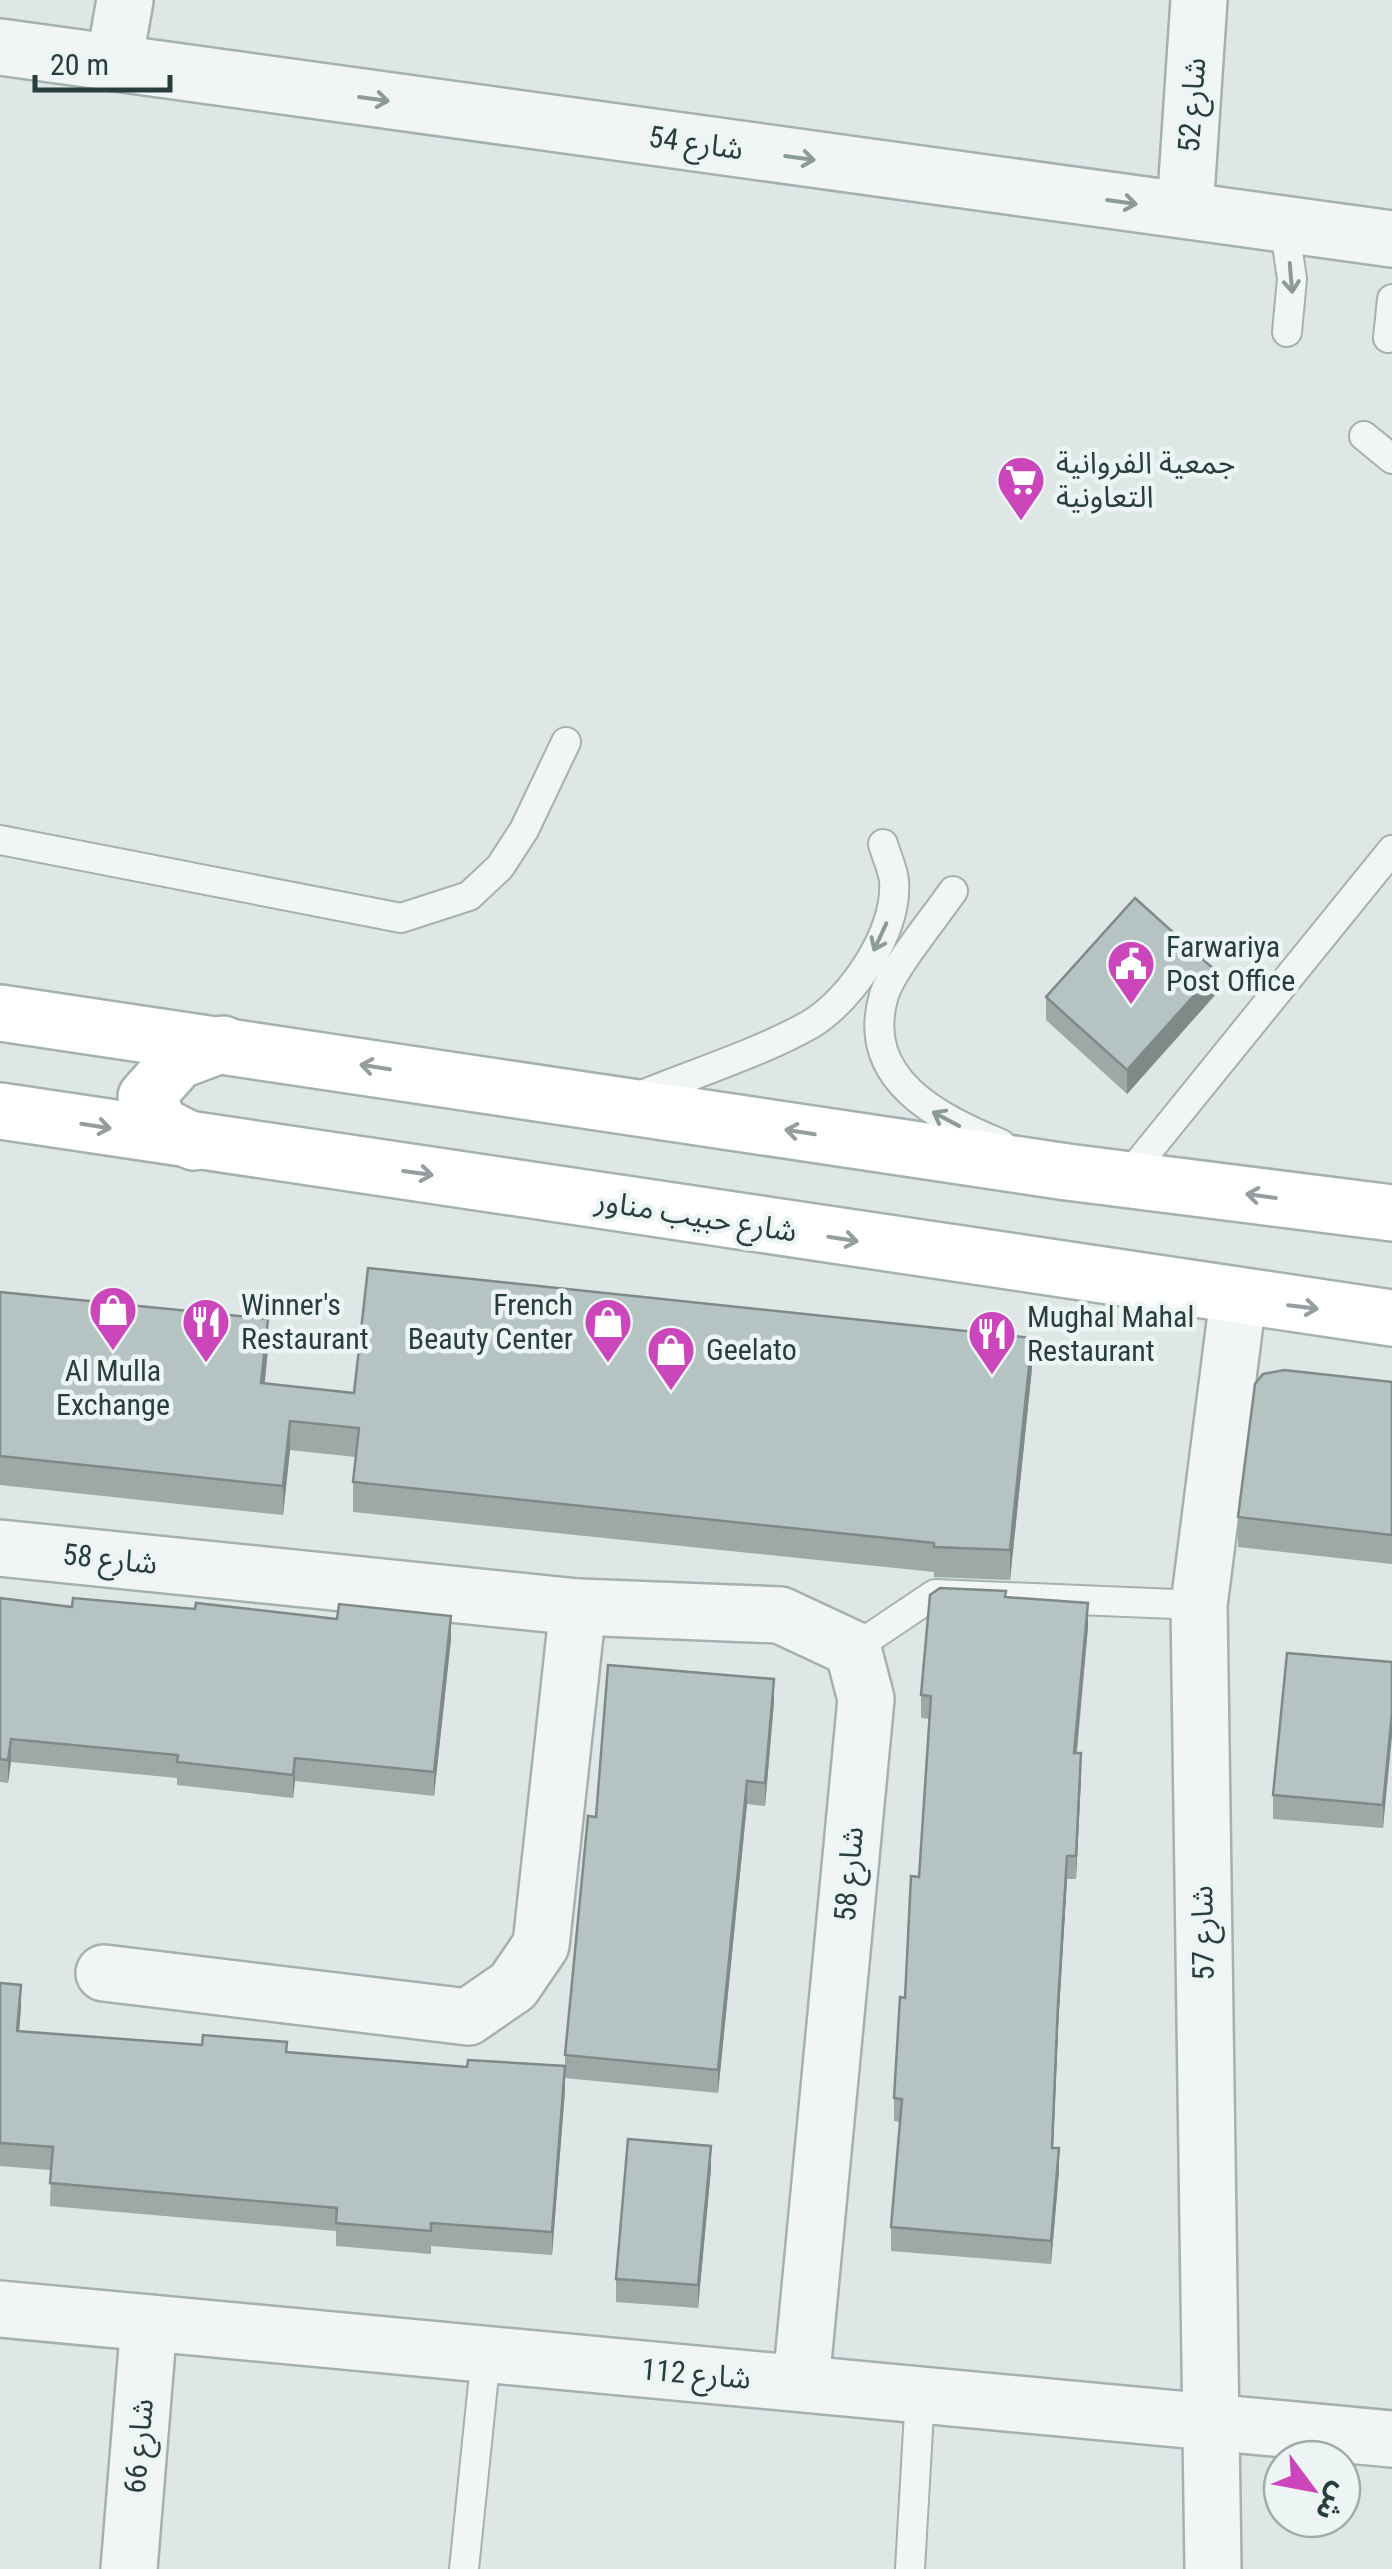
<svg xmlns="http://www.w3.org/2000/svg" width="1392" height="2569" viewBox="0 0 1392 2569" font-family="'Roboto Condensed','Noto Sans Arabic',sans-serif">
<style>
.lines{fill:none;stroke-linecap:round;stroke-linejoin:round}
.lane-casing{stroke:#a4b1b0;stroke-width:32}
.street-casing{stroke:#a4b1b0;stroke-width:60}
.secondary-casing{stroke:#a4b1b0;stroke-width:60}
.lane{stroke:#f1f6f5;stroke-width:28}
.street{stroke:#f1f6f5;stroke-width:55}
.secondary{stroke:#fff;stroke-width:55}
.wall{fill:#9ca9a7}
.shaded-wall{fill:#7f8988}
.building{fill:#b5c4c2;stroke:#7f8988;stroke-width:2.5}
.oneway{stroke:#8c9a98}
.oneway2{stroke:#949e9e}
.labels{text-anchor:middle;stroke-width:9;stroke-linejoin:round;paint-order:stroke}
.street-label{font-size:30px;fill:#283e3c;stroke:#edf5f4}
.poi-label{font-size:30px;fill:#283e3c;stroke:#edf5f4;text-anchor:start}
</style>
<rect width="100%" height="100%" fill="#dee7e6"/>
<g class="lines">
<g class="lane-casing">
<g id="lane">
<path d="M1284 224 1292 279 1287 332"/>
<path d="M1388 338 1392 299"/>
<path d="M1364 436 1392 459"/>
<path d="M0 840 401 918 469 896 500 867 524 830 566 742"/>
<path d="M953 891C936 916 892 969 884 995 859 1080 939 1118 1001 1144"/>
<path d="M632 1099C689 1075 758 1054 811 1024 852 999 898 931 894 881 893 869 886 855 883 844"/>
<path d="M1127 1177 1392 850"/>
<path d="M853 1649 935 1594 1199 1605"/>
<path d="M464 2569 486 2355"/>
<path d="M910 2569 920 2395"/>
</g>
</g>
<g class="street-casing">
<g id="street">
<path d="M0 47 1392 239"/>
<path d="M114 63 125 0"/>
<path d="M1185 210 1199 0"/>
<path d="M0 1548 578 1607 780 1615 853 1649 866 1699 801 2383"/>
<path d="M104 1973 468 2017 513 1986 541 1945 578 1607"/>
<path d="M0 2309 1392 2439"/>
<path d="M129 2569 149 2323"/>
<path d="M1213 2569 1199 1605 1238 1299"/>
</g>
</g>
<g class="secondary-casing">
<g id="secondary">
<path d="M0 1013 1067 1172 1392 1213"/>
<path d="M0 1111 1392 1318"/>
<path d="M194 1142 161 1125 146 1097 178 1061 223 1044"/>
</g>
</g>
<use href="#lane" class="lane"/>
<use href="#street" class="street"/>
<use href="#secondary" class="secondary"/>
</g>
<g class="wall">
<path d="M1216 994 1127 1094 1046 1020V997Z"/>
<path d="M0 1292 268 1349 265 1383 354 1393 1032 1368 1010 1580 934 1577V1572L353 1512V1482L355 1457 290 1450 283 1515 0 1485Z"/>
<path d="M1392 1382V1564L1238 1547V1517Z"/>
<path d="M1006 1597 1088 1627 1077 1753 1081 1777 1076 1879H1067L1058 2028 1053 2148 1059 2171 1051 2264 891 2251V2227L900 2122 894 2121V2098L919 1877 929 1719 921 1718V1695Z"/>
<path d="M0 1598 72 1607 195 1609 451 1639 434 1796 295 1781 293 1798 177 1785V1778L11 1762 8 1783 0 1782Z"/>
<path d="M1392 1662 1383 1828 1273 1819V1795Z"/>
<path d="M774 1702 765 1806 747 1804 718 2093 565 2078V2055L596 1817Z"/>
<path d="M0 1983 21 2008 19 2031 287 2052 565 2090 552 2255 431 2246V2254L336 2246V2231L50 2206 51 2170 0 2166Z"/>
<path d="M711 2169 698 2308 616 2302V2279Z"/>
</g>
<g class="shaded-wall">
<path d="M1216 971V994L1127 1094V1070Z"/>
<path d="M268 1319V1349L261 1413V1383Z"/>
<path d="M1032 1338V1368L1010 1580V1550Z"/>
<path d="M290 1421V1450L283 1515V1486Z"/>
<path d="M1088 1603V1627L1074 1776V1753Z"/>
<path d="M451 1616V1639L434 1796V1772Z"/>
<path d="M774 1679V1702L765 1806V1783Z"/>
<path d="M1392 1713V1736L1383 1828V1805Z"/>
<path d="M11 1739V1762L8 1783V1760Z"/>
<path d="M1081 1753V1777L1076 1879V1856Z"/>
<path d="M295 1758V1781L293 1798V1775Z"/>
<path d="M747 1781V1804L718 2093V2070Z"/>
<path d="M1067 1856V1879L1058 2028 1052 2171 1058 2004Z"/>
<path d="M21 1985V2008L17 2055V2031Z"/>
<path d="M565 2066V2090L552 2255V2232Z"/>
<path d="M711 2146V2169L698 2308V2285Z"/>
<path d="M1059 2148V2171L1051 2264V2241Z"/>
</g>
<g class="building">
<path d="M1135 898 1216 971 1127 1070 1046 997Z"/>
<path d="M368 1268 1032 1338 1010 1550 934 1547V1543L353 1482 359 1428 290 1421 283 1486 0 1456V1292L268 1319 261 1383 354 1393Z"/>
<path d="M1284 1370 1392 1382V1535L1238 1517 1255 1384 1263 1374Z"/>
<path d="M940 1588 1006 1591 1005 1597 1088 1603 1074 1753H1081L1076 1856H1067L1058 2004 1052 2148H1059L1051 2241 891 2227 902 2099 894 2098 900 1997 905 1998 911 1876 919 1877 931 1696 921 1695 930 1595Z"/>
<path d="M0 1598 72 1607 73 1598 195 1609 196 1603 337 1619 339 1604 451 1616 434 1772 295 1758 293 1775 177 1762 178 1755 11 1739 8 1760 0 1759Z"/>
<path d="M1287 1653 1392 1662V1713L1383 1805 1273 1795Z"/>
<path d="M608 1665 774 1679 765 1783 747 1781 718 2070 565 2055 588 1816 596 1817Z"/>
<path d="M0 1983 21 1985 17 2031 202 2045 203 2035 287 2042 286 2052 467 2067 468 2060 565 2066 552 2232 431 2223V2231L336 2223 337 2208 50 2183 53 2147 0 2143Z"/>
<path d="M628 2139 711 2146 698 2285 616 2279Z"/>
</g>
<defs><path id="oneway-shaft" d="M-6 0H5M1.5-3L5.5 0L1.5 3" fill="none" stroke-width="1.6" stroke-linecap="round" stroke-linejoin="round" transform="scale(2.5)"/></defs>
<g class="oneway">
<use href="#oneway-shaft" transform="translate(374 99) rotate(8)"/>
<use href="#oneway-shaft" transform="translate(800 158) rotate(8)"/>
<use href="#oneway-shaft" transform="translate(1122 202) rotate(8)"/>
<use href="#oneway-shaft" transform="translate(1291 278) rotate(85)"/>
<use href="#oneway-shaft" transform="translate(880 937) rotate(115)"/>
<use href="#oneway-shaft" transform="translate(946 1119) rotate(-152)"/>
</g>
<g class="oneway2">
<use href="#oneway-shaft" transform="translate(375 1067) rotate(-171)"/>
<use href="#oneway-shaft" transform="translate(96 1126) rotate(9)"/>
<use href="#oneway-shaft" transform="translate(800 1132) rotate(-171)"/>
<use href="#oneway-shaft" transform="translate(418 1173) rotate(8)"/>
<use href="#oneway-shaft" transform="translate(1261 1196) rotate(-172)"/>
<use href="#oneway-shaft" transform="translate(843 1239) rotate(9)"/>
<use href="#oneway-shaft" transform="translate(1303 1307) rotate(7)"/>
</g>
<defs>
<g id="supermarket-pin" transform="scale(2.5)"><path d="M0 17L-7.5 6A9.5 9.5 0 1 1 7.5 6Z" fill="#cb45bb" stroke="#edf5f4"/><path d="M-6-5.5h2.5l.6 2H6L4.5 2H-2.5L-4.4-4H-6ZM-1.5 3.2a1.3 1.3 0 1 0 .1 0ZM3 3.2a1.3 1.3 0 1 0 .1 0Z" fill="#fff"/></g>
<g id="civic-pin" transform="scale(2.5)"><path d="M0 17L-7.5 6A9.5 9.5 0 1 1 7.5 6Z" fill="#cb45bb" stroke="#edf5f4"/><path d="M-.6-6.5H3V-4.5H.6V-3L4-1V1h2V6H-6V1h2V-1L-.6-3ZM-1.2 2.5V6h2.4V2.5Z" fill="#fff"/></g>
<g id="shop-pin" transform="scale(2.5)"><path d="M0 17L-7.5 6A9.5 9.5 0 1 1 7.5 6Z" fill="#cb45bb" stroke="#edf5f4"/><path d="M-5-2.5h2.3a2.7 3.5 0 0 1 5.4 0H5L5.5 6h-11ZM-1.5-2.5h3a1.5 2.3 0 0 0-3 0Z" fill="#fff"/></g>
<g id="restaurant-pin" transform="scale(2.5)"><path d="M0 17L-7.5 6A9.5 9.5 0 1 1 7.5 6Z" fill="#cb45bb" stroke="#edf5f4"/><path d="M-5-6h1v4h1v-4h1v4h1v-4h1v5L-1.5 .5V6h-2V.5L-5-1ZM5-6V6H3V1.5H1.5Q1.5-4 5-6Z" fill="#fff"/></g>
</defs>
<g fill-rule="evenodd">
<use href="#supermarket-pin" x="1021" y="480"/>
<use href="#civic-pin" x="1131" y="964"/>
<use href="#shop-pin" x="113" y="1310"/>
<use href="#restaurant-pin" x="206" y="1322"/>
<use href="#shop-pin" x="608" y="1322"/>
<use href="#restaurant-pin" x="992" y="1334"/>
<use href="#shop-pin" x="671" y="1350"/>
</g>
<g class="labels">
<g class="street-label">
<text transform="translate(1192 105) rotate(-86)" y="10">شارع 52</text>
<text transform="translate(696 143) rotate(8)" y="10">شارع 54</text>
<text transform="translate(696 1216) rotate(9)" y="10">شارع حبيب مناور</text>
<text transform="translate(110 1559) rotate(6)" y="10">شارع 58</text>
<text transform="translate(849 1874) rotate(-85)" y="10">شارع 58</text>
<text transform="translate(1203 1933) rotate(-91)" y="10">شارع 57</text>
<text transform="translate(696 2374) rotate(5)" y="10">شارع 112</text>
<text transform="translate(139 2446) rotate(-85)" y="10">شارع 66</text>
</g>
<g class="poi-label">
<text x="1056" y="473">جمعية الفروانية<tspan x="1056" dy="34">التعاونية</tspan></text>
<text x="1166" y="957">Farwariya<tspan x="1166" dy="34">Post Office</tspan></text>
<text x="241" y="1315">Winner's<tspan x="241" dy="34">Restaurant</tspan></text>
<text x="573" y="1315" text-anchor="end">French<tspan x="573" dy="34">Beauty Center</tspan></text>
<text x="1027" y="1327">Mughal Mahal<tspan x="1027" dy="34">Restaurant</tspan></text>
<text x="706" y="1360">Geelato</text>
<text x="113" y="1381" text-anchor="middle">Al Mulla<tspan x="113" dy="34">Exchange</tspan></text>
</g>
</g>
<g transform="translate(1312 2489) rotate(122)"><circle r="48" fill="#edf5f4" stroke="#9eacaa" stroke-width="2.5"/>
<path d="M0-8L18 38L0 25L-18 38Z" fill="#cb45bb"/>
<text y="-15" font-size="28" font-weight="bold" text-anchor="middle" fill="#283e3c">ش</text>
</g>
<path d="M35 75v15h135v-15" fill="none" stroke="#283e3c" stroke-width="5"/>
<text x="50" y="75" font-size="30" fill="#283e3c" stroke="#edf5f4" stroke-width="8" paint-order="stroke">20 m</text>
</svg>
